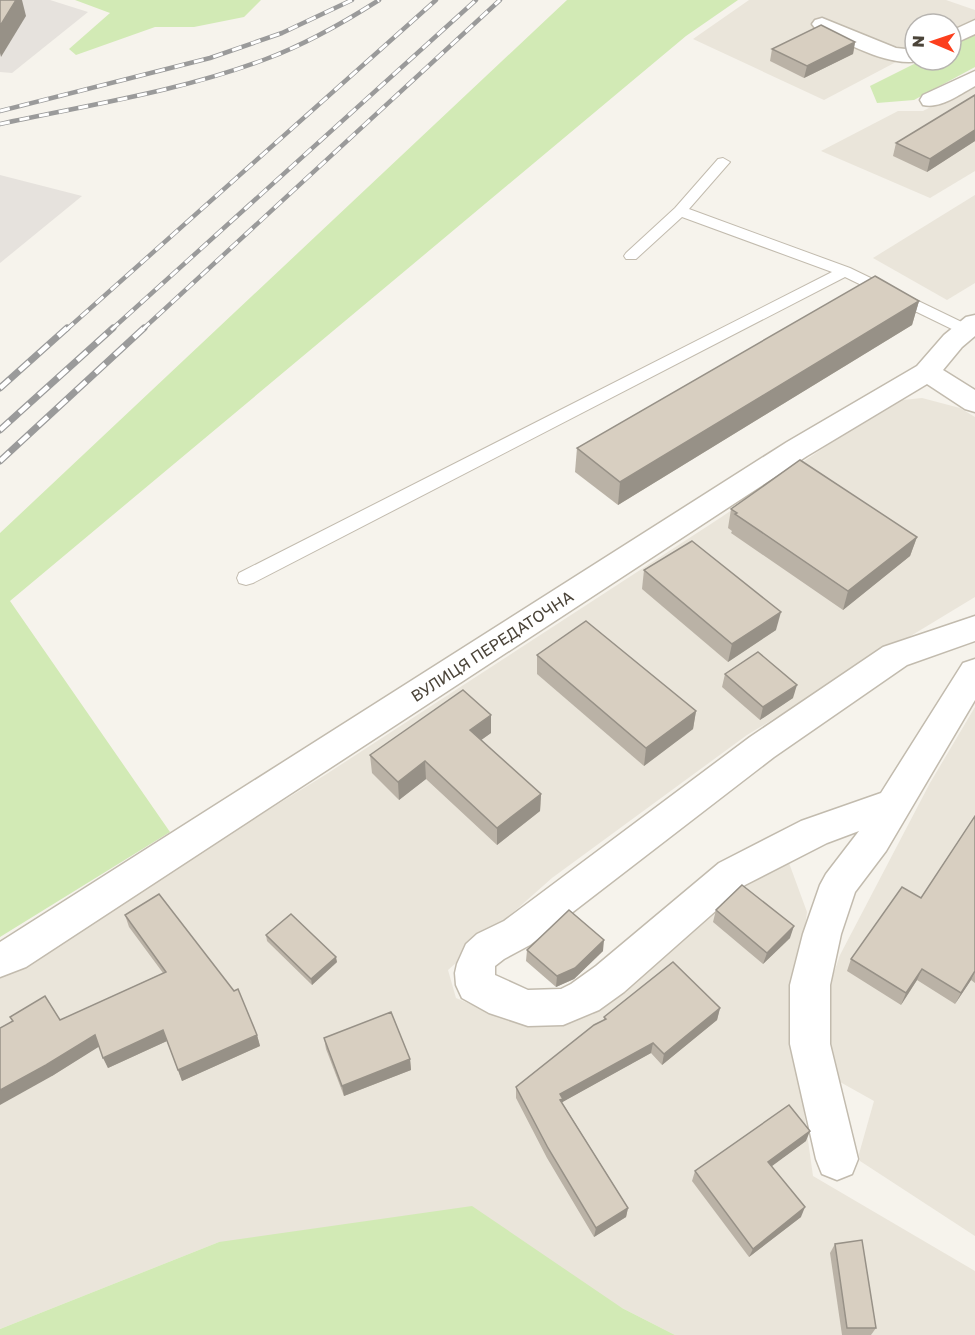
<svg xmlns="http://www.w3.org/2000/svg" width="975" height="1335" viewBox="0 0 975 1335" font-family="'Golos Text',sans-serif">
<style>
.residential{fill:#eae5da}
.industrial{fill:#e6e2dd}
.green{fill:#d2eab5}
.lines{fill:none;stroke-linecap:round;stroke-linejoin:round}
.service-casing{stroke:#c2bbae;stroke-width:2}
.minor-casing{stroke:#c2bbae;stroke-width:3}
.service{fill:#fff;fill-rule:evenodd}
.minor{fill:#fff;fill-rule:evenodd}
.rail-far1-casing{stroke:#9a9a9a;stroke-width:4.5}
.rail-casing{stroke:#9a9a9a;stroke-width:7}
.rail-far1{stroke:#fff;stroke-width:3;stroke-dasharray:10;stroke-linecap:butt}
.rail{stroke:#fff;stroke-width:4.5;stroke-dasharray:13;stroke-linecap:butt}
.wall{fill:#bab2a6}
.shaded-wall{fill:#979187}
.building{fill:#d8cfc1;stroke:#979187;stroke-width:1.5}
.labels{text-anchor:middle;stroke-width:6;stroke-linejoin:round;paint-order:stroke}
.street-label{font-size:16px;fill:#4b4439;stroke:#fff}
</style>
<rect width="100%" height="100%" fill="#f6f3ec"/>
<g class="residential">
<path d="M749 0H946L975 10V20L951 33V24H915V52L824 100 693 39Z"/>
<path d="M975 84V171L930 198 821 151 898 111H923Z"/>
<path d="M975 195V283L947 300 873 258Z"/>
<path d="M922 398 960 408 975 417V597L747 735 552 878 448 970 456 998 515 1023 592 1015 742 876 789 863 807 912 792 1026 813 1176 975 1271V1335H675L622 1308 219 1242 0 1329V966L38 952 325 775 720 518 893 401Z"/>
<path d="M975 707V1236L860 1161 859 1154 874 1101 824 1073 829 987 840 955 930 783Z"/>
</g>
<g class="industrial">
<path d="M0 0H50L88 12 12 73 0 72Z"/>
<path d="M0 175 82 196 0 263Z"/>
</g>
<g class="green">
<path d="M75 0H261L244 17 194 27H155L76 55 69 49 110 13Z"/>
<path d="M567 0H738L686 36 10 601 170 832 0 937V533Z"/>
<path d="M975 33V67L914 100 877 103 870 86 922 60H951V45Z"/>
<path d="M472 1206 622 1308 675 1335H0V1329L219 1242Z"/>
</g>
<g class="lines">
<g class="service-casing">
<path id="service" d="M723 158 730 162 689 209 850 268 972 327 974 330 972 333H960L845 277 253 583 246 585 239 583 237 578 239 573 832 272 682 217 636 259H626L624 256 626 253 675 208 718 159Z"/>
</g>
<g class="minor-casing">
<g id="minor">
<path d="M822 18 896 48 915 50V60H923C892 70 843 41 815 28L812 24 815 20Z"/>
<path d="M975 20V34L951 45V31Z"/>
<path d="M975 71V86C960 94 941 109 923 105L920 100 923 95Z"/>
<path d="M975 315V336L962 347 943 370 975 390V412L965 409 927 384 807 456 26 967 0 977V942L787 442 917 366 944 335 966 317Z"/>
<path d="M975 616V641L907 665 774 757 530 945 504 959 495 966V975L528 990 561 989 571 984 596 966 719 863 801 821 881 793 963 663 975 659V700L886 851 855 892 841 934 830 985V1044L858 1159 852 1174 837 1180 822 1174 816 1159 790 1044V985L803 934 820 885 826 874 859 831 827 843 745 885 624 992 599 1010 563 1025 528 1026 489 1013 462 998 456 985 455 973 457 964 466 944 477 934 504 921 750 737 883 647Z"/>
</g>
</g>
<use href="#service" class="service"/>
<use href="#minor" class="minor"/>
<g class="rail-far1-casing">
<g id="rail-far1">
<path d="M0 111 210 58 282 33 352 0"/>
<path d="M0 124C88 105 182 91 266 59 306 44 343 23 379 0"/>
<path d="M66 330 436 0"/>
<path d="M111 330 476 0"/>
<path d="M142 330 500 0"/>
</g>
</g>
<g class="rail-casing">
<g id="rail">
<path d="M0 388 67 328"/>
<path d="M0 430 113 328"/>
<path d="M0 461 144 328"/>
</g>
</g>
<use href="#rail-far1" class="rail-far1"/>
<use href="#rail" class="rail"/>
</g>
<g class="wall">
<path d="M855 42 853 54 804 78 770 61 772 49Z"/>
<path d="M975 95V141L927 172 893 156 896 143Z"/>
<path d="M919 301 912 325 618 505 575 472 577 448Z"/>
<path d="M731 509 917 537 910 556 843 610 731 533 732 531 728 528Z"/>
<path d="M644 570 776 630 728 662 642 589Z"/>
<path d="M537 655 696 711 693 729 644 766 537 674Z"/>
<path d="M725 674 793 698 760 720 722 687Z"/>
<path d="M491 733 481 740 541 794 540 811 497 845 426 779 399 800 372 773 370 755Z"/>
<path d="M975 816V983L971 980 955 1004 917 980 901 1005 847 971 851 959 921 898Z"/>
<path d="M716 910 790 938 763 964 713 922Z"/>
<path d="M125 915 257 1035 260 1046 182 1081 167 1041 108 1068 99 1046 52 1076 13 1021 60 1020 163 973 129 927Z"/>
<path d="M266 935 337 962 312 985 267 941Z"/>
<path d="M527 950 603 951 574 979 556 987 526 961Z"/>
<path d="M720 1008 717 1020 662 1065 651 1053 562 1102 628 1208 626 1217 594 1237 547 1158 516 1098V1087L604 1020V1017Z"/>
<path d="M324 1038 410 1059 411 1070 344 1096 326 1049Z"/>
<path d="M806 1141 771 1166 801 1217 749 1257 692 1181 695 1171Z"/>
<path d="M835 1244 876 1328 871 1335H842L830 1253Z"/>
</g>
<g class="shaded-wall">
<path d="M16 0H22L26 16 1 57 0 53V26Z"/>
<path d="M855 42 853 54 804 78 807 66Z"/>
<path d="M975 130V141L927 172 930 159Z"/>
<path d="M919 301 912 325 618 505 620 482Z"/>
<path d="M917 537 910 556 843 610 848 591Z"/>
<path d="M781 612 776 630 728 662 732 644Z"/>
<path d="M797 685 793 698 760 720 763 707Z"/>
<path d="M696 711 693 729 644 766 646 748Z"/>
<path d="M491 715V733L470 748V730Z"/>
<path d="M425 761 426 779 399 800 398 782Z"/>
<path d="M541 794 540 811 497 845V828Z"/>
<path d="M794 926 790 938 763 964 767 953Z"/>
<path d="M604 940 603 951 574 979 556 987 557 976Z"/>
<path d="M336 957 337 962 312 985 311 979Z"/>
<path d="M922 969 917 980 901 1005 906 993Z"/>
<path d="M975 971 971 980 955 1004 961 993Z"/>
<path d="M720 1008 717 1020 662 1065 664 1054Z"/>
<path d="M163 1030 167 1041 108 1068 103 1058Z"/>
<path d="M95 1035 100 1046 52 1076 0 1105V1090Z"/>
<path d="M257 1035 260 1046 182 1081 178 1070Z"/>
<path d="M653 1043 651 1053 559 1104 560 1094Z"/>
<path d="M410 1059 411 1070 344 1096 342 1086Z"/>
<path d="M810 1131 806 1141 764 1172 768 1162Z"/>
<path d="M805 1207 801 1217 749 1257 753 1249Z"/>
<path d="M628 1208 626 1217 594 1237 596 1228Z"/>
</g>
<g class="building">
<path d="M0 0H16L0 26Z"/>
<path d="M821 25 855 42 807 66 772 49Z"/>
<path d="M975 95V130L930 159 896 143Z"/>
<path d="M875 276 919 301 620 482 577 448Z"/>
<path d="M800 460 917 537 848 591 735 514 737 513 731 509Z"/>
<path d="M692 541 781 612 732 644 644 570Z"/>
<path d="M586 621 696 711 646 748 537 655Z"/>
<path d="M758 652 797 685 763 707 725 674Z"/>
<path d="M463 690 491 715 470 730 541 794 497 828 425 761 398 782 370 755Z"/>
<path d="M975 816V971L961 993 922 969 906 993 851 959 902 887 921 898Z"/>
<path d="M742 885 794 926 767 953 716 910Z"/>
<path d="M159 894 234 991 238 989 257 1035 178 1070 163 1030 103 1058 95 1035 46 1065 0 1090V1028L13 1021 10 1017 45 996 60 1020 166 972 125 915Z"/>
<path d="M569 910 604 940 575 968 557 976 527 950Z"/>
<path d="M291 914 336 957 311 979 266 935Z"/>
<path d="M673 962 720 1008 664 1054 653 1043 560 1094 563 1099 560 1100 628 1208 596 1228 548 1148 516 1087 594 1025 606 1019 604 1017Z"/>
<path d="M391 1012 410 1059 342 1086 324 1038Z"/>
<path d="M789 1105 810 1131 768 1162 805 1207 753 1249 695 1171Z"/>
<path d="M862 1240 876 1328H847L835 1244Z"/>
</g>
<g class="labels">
<g class="street-label">
<text transform="translate(492 646) rotate(-33)" y="6">ВУЛИЦЯ ПЕРЕДАТОЧНА</text>
</g>
</g>
<g transform="translate(933 42) rotate(272)"><circle r="28" fill="#ffffff" stroke="#b7b4b0" stroke-width="1.5"/>
<path d="M0-4.5L10 22L0 15L-10 22Z" fill="#fc3f1d"/>
<text y="-9" font-size="16" font-weight="bold" text-anchor="middle" fill="#4b4439">N</text>
</g>
</svg>
